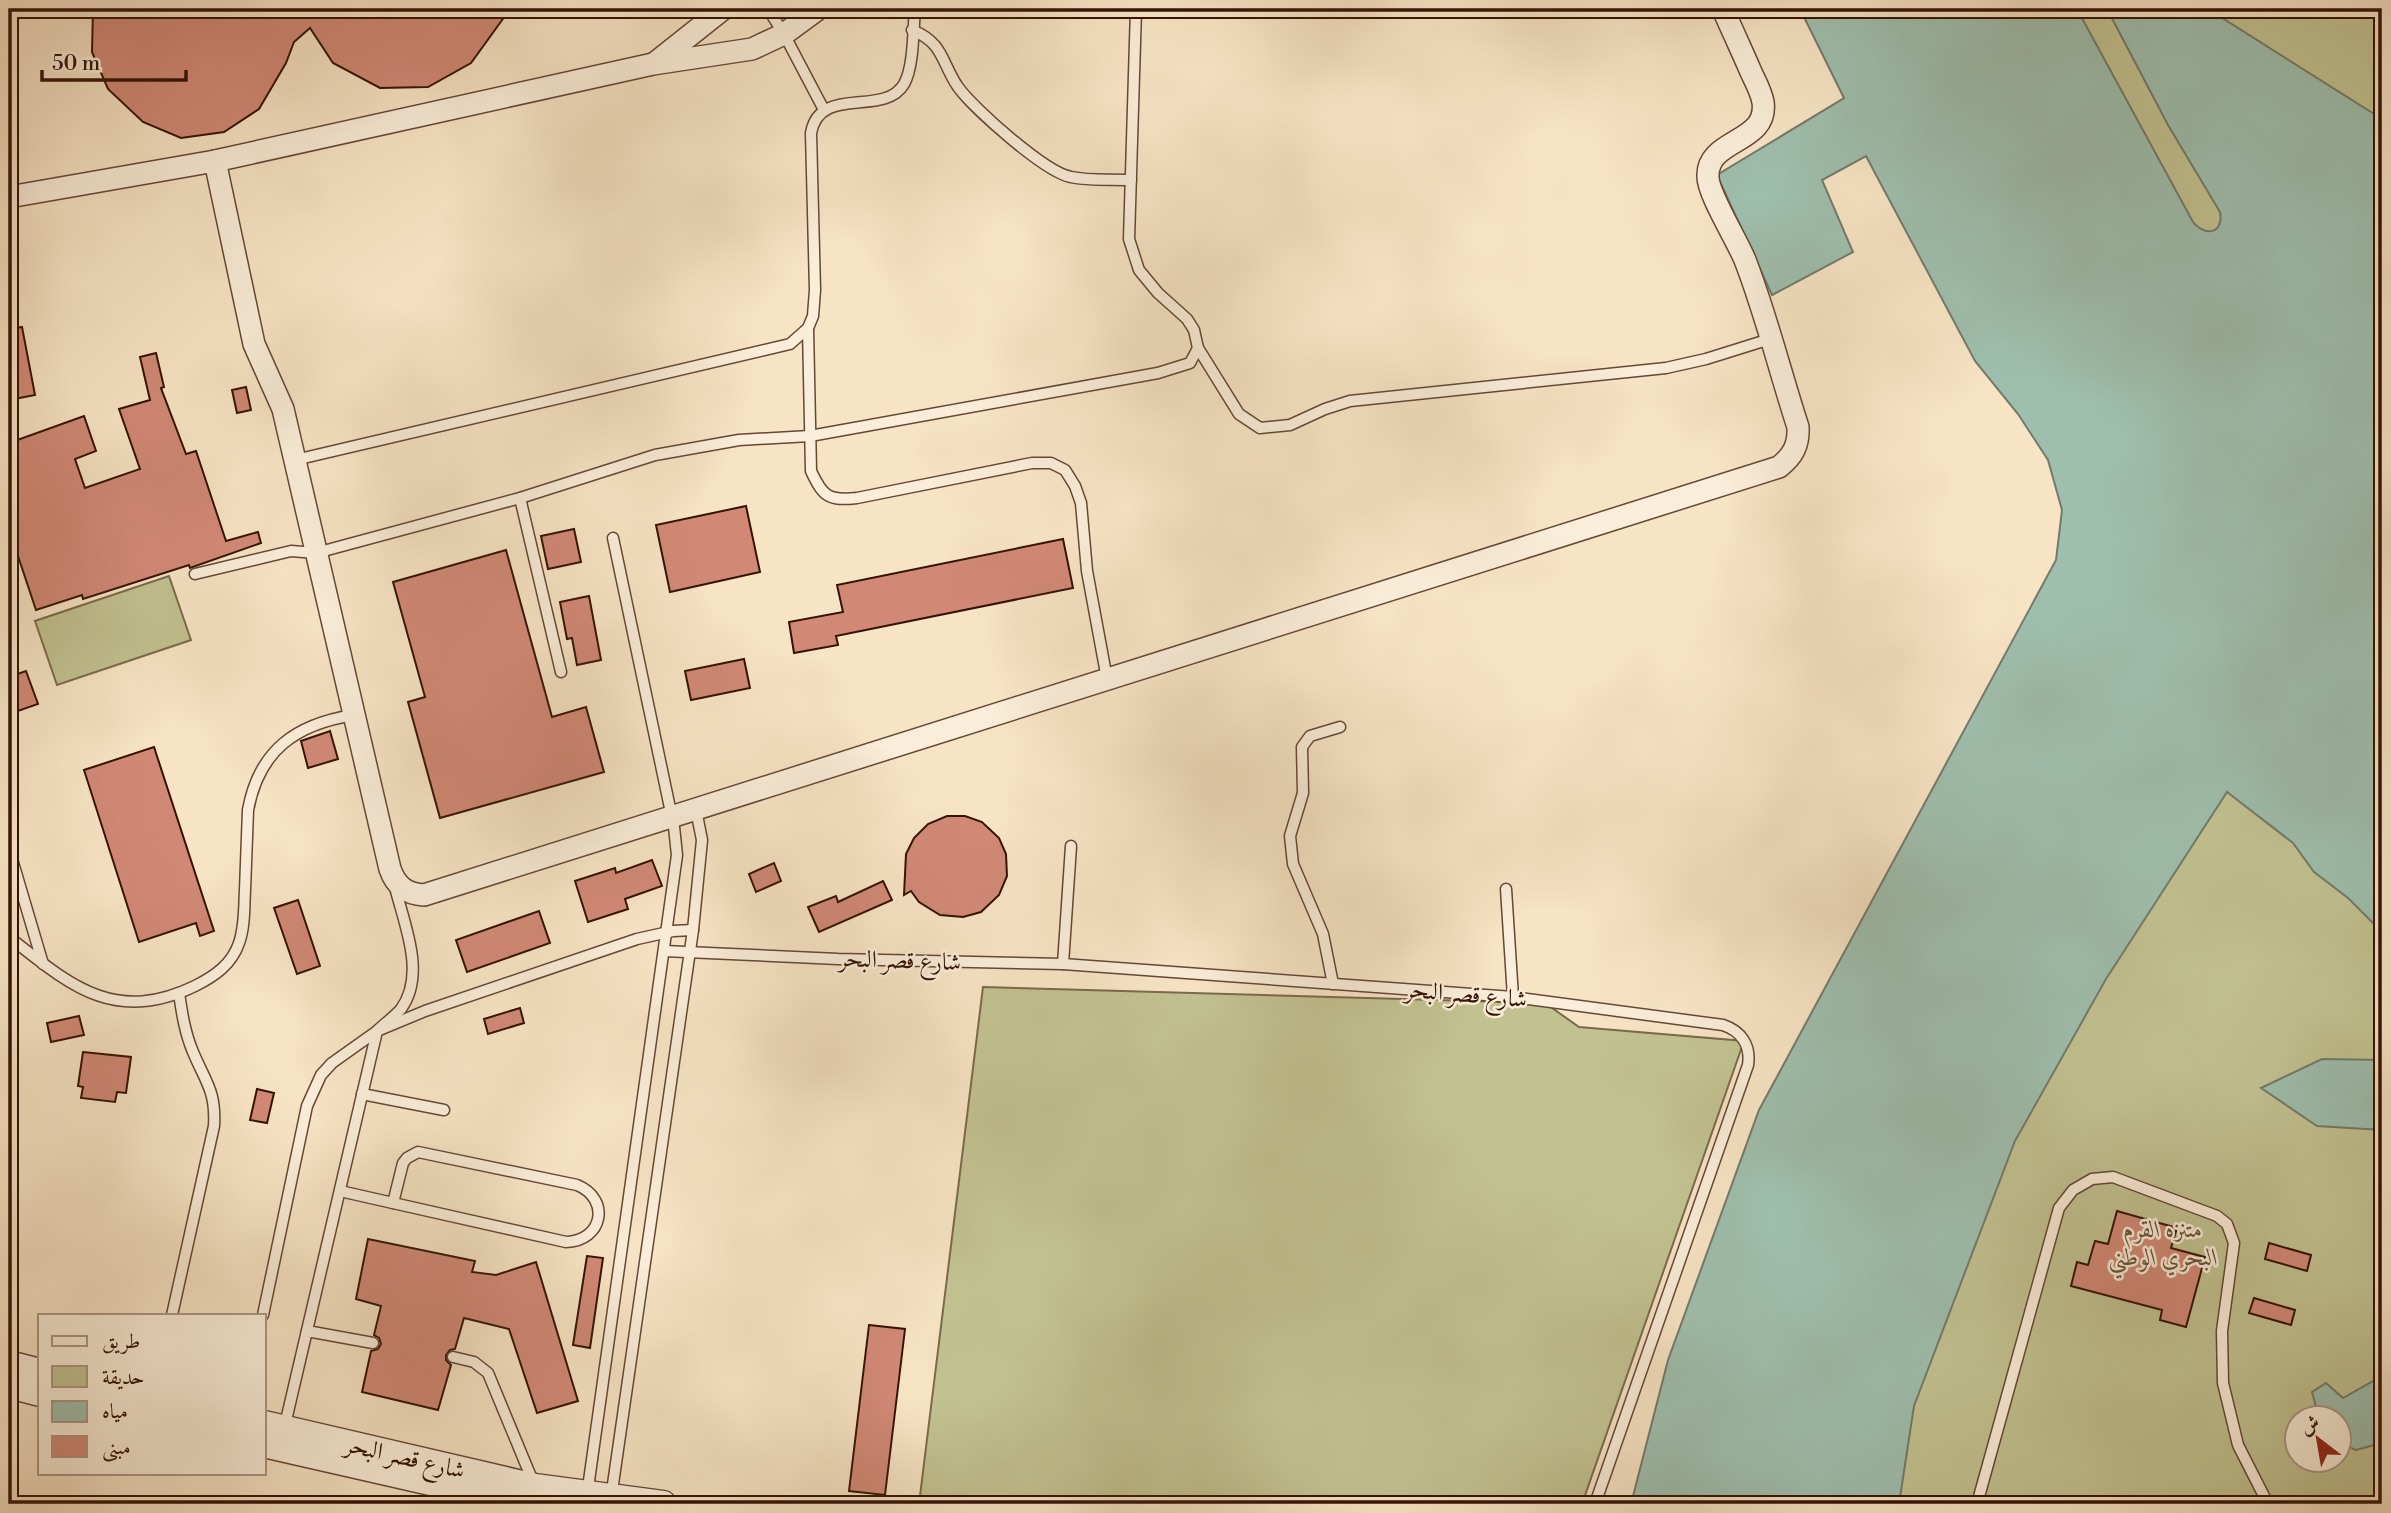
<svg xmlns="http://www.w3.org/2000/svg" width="2391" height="1513" viewBox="0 0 2391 1513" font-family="'Libre Bodoni',Amiri,serif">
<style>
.green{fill:#c2c291;stroke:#7b6a4c;stroke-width:2;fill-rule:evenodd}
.water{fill:#9ebfae;stroke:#747a6b;stroke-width:2}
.building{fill:#d18976;stroke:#341306;stroke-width:2}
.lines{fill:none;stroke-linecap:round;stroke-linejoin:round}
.service-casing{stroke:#654736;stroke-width:13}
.minor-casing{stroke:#654736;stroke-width:24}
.tertiary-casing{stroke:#654736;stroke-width:29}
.service{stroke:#faedd9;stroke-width:10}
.minor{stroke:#faedd9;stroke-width:21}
.tertiary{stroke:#faedd9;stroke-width:26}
.labels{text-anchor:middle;stroke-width:5;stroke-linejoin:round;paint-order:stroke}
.street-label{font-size:24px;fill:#341306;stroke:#faedd9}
.park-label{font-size:24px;font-style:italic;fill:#665037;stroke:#faedd9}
</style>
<rect width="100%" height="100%" fill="#f7e4c5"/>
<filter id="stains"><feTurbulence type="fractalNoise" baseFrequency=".00286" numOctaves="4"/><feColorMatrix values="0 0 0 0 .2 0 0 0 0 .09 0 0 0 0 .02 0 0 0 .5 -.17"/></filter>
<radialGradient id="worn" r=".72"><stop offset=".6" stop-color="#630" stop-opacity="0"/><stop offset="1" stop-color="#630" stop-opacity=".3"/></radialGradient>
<g class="green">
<path d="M2042 9H2382V1504H1824L2313 497ZM2296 1418H2338V1460H2296Z"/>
<path d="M169 576 191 640 57 685 35 621Z"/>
<path d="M983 987 1545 1003 1579 1027 1744 1041 1582 1504H919Z"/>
</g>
<g class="water">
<path d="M1800 9H2077L2193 222C2205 237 2224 234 2220 212L2168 125 2107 9H2208L2382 119V932L2348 898 2314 872 2293 843 2227 792 2106 979 2015 1141 1914 1406 1899 1504H1631L1668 1360 1759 1110 2056 560 2062 510 2048 460 2018 414 1975 361 1866 156 1822 180 1853 252 1772 295 1717 175 1844 98Z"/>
<path d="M2322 1059 2382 1060V1130L2317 1126 2261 1088Z"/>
<path d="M2382 1376V1443L2356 1450 2339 1443 2338 1418H2319L2312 1392 2326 1383 2343 1398Z"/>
</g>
<g class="building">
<path d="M93 9H510L471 63 428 87 380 88 333 63 310 28 294 42 286 63 259 109 224 132 181 138 143 122 108 89 92 52Z"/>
<path d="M22 327 35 395 9 400V329Z"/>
<path d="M156 353 164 387 161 388 186 454 196 451 226 541 258 532 261 543 190 568 189 565 83 599 82 595 36 610 9 529V443L84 416 96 451 75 459 85 488 140 469 119 409 150 400 140 357Z"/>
<path d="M246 387 251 410 237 413 232 390Z"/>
<path d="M746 506 760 572 670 592 656 525Z"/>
<path d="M574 529 581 562 548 569 541 536Z"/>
<path d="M1063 539 1073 588 836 636 838 645 794 653 789 622 843 612 837 585Z"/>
<path d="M506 550 552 717 586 707 604 772 440 818 408 702 425 697 393 582Z"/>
<path d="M589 596 601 660 577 665 572 638 567 639 560 602Z"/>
<path d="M744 659 750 688 691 700 685 671Z"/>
<path d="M26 671 38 704 15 712 9 693V677Z"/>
<path d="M330 731 338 759 308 768 301 741Z"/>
<path d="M154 747 214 931 200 936 196 923 139 942 84 770Z"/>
<path d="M947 816H965L982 822 999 838 1006 854 1007 876 999 895 981 912 963 917 940 915 919 902 911 891 904 895 906 854 914 838 928 824Z"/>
<path d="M652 860 662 886 625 899 628 909 588 922 575 881 615 868 616 873Z"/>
<path d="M774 863 781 881 756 892 749 874Z"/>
<path d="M883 881 892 900 819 932 808 907 836 896 838 902Z"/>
<path d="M298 900 320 966 297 974 274 908Z"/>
<path d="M539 911 550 943 467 972 456 940Z"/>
<path d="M520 1008 524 1023 488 1034 484 1019Z"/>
<path d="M79 1016 84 1035 51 1042 47 1023Z"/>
<path d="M83 1052 131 1057 126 1093 117 1092 115 1102 81 1098 83 1087 78 1086Z"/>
<path d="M257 1089 274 1093 267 1123 250 1120Z"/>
<path d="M2117 1211 2177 1228 2171 1248 2205 1257 2186 1327 2160 1320 2162 1310 2071 1286 2077 1262 2088 1265 2095 1241 2108 1244Z"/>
<path d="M368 1239 475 1261 472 1272 496 1275 536 1262 578 1401 537 1413 509 1329 464 1318 455 1349 450 1350 446 1355V1360L451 1365 438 1410 362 1392 371 1351 378 1349 381 1344 379 1338 374 1335 381 1306 356 1299Z"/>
<path d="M2269 1243 2311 1255 2307 1271 2265 1259Z"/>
<path d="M587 1256 603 1258 590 1348 573 1345Z"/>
<path d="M2254 1298 2295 1310 2291 1325 2249 1313Z"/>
<path d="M869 1325 905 1329 885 1495 849 1491Z"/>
</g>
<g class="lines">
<g class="service-casing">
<g id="service">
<path d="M768 9 784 34 824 110"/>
<path d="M1136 9 1129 239 1139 270 1158 293 1187 319 1194 330 1198 348 1239 414 1260 428 1290 425 1325 409 1350 401 1666 368 1706 359 1770 339"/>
<path d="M912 30C944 43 941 62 958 87 974 109 1046 173 1071 177 1090 181 1111 179 1131 180"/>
<path d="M808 328 811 471C823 497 829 501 857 498L1032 463H1051L1065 470 1075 486 1081 503 1087 571 1107 679"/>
<path d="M295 460 790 344 808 328 813 316 815 290 811 133C820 84 884 118 904 84 914 67 913 29 915 9"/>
<path d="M520 498 561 672"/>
<path d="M195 574 291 551 316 553 520 498 655 455 739 440 810 436 1158 373 1190 363 1198 348"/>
<path d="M9 849 43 964"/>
<path d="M1506 889 1513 997"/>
<path d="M9 937C70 985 114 1025 195 986 215 976 232 964 239 943 245 926 244 907 245 890 246 863 247 837 248 810 259 750 296 724 354 715"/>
<path d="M664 951 838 959 1063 964 1513 997 1723 1025C1741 1031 1751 1045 1748 1065L1595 1504"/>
<path d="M1063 964 1071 846"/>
<path d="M1333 984 1323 934 1293 864 1290 836 1303 793 1302 747 1310 736 1340 727"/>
<path d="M362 1094 444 1110"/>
<path d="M418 1152 577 1185C611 1199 603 1241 566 1242L393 1203 403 1163 407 1158Z"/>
<path d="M340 1191 393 1203"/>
<path d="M172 1315 214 1126C216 1091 206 1083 193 1052 185 1033 182 1014 179 993"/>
<path d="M263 1315 307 1106 321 1075 332 1063 377 1031 425 1011 637 939 673 931 693 930"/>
<path d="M307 1331 373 1343"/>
<path d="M453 1357 474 1362 488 1373 534 1484"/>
<path d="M284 1429 377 1031C384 1024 394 1017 401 1009 427 973 403 922 394 883"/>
<path d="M587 1495 677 855 674 827 613 538"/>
<path d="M611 1498 693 930 702 840 696 810"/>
<path d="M1977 1504 2059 1208 2073 1190 2092 1179 2113 1177 2217 1216 2227 1224 2234 1243 2222 1331 2223 1383 2238 1445 2268 1504"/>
</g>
</g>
<g class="minor-casing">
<g id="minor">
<path d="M655 63 723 9"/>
<path d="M215 161 254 344 283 409 390 869C396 886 406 894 424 895L1779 467C1793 456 1799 445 1798 427 1780 372 1766 314 1745 260 1737 240 1708 194 1708 177 1706 138 1769 144 1763 102 1761 91 1755 81 1751 72 1742 51 1732 30 1723 9"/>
<path d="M9 197 215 161 653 64 752 49 784 34 818 9"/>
</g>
</g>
<g class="tertiary-casing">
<g id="tertiary">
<path d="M9 1364 40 1372"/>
<path d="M9 1385 40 1393"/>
<path d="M264 1424 535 1487 663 1504"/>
<path d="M264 1444 527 1504"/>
</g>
</g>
<use href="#service" class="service"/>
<use href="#minor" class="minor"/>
<use href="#tertiary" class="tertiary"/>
</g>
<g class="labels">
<g class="street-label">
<text transform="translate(900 960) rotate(2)" y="8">شارع قصر البحر</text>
<text transform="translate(1466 994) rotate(5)" y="8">شارع قصر البحر</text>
<text transform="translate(405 1457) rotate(13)" y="8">شارع قصر البحر</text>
</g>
<g class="park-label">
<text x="2163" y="1237">متنزه القرم<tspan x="2163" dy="28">البحري الوطني</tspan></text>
</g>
</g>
<rect width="2391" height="1513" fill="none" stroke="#f7e4c5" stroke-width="35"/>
<rect x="10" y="10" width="2370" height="1492" fill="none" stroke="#341306" stroke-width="3.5"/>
<rect x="18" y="18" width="2356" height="1478" fill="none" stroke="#341306" stroke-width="2"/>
<rect x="38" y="1314" width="228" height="161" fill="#faedd9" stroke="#ab9685" stroke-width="2"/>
<rect x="52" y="1336" width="35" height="10" fill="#faedd9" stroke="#ab9685" stroke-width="2"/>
<text x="102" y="1348" font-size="21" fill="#341306">طريق</text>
<rect x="52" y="1366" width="35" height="21" fill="#c2c291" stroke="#ab9685" stroke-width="2"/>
<text x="102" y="1384" font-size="21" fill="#341306">حديقة</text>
<rect x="52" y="1401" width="35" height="21" fill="#9ebfae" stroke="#ab9685" stroke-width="2"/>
<text x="102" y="1418" font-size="21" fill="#341306">مياه</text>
<rect x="52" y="1436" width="35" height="21" fill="#d18976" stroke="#ab9685" stroke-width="2"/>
<text x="102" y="1454" font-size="21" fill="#341306">مبنى</text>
<g transform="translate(2318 1439) rotate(329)"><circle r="33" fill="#faedd9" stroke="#ab9685" stroke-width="2"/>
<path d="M0-5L12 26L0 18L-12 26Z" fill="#8f2418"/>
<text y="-10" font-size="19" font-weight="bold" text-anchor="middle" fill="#341306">ش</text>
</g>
<path d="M42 70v10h144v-10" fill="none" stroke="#341306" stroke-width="3.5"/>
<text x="52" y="70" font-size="21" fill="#341306" stroke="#faedd9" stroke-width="5" paint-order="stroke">50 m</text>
<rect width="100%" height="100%" filter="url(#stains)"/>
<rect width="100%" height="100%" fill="url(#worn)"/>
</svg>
